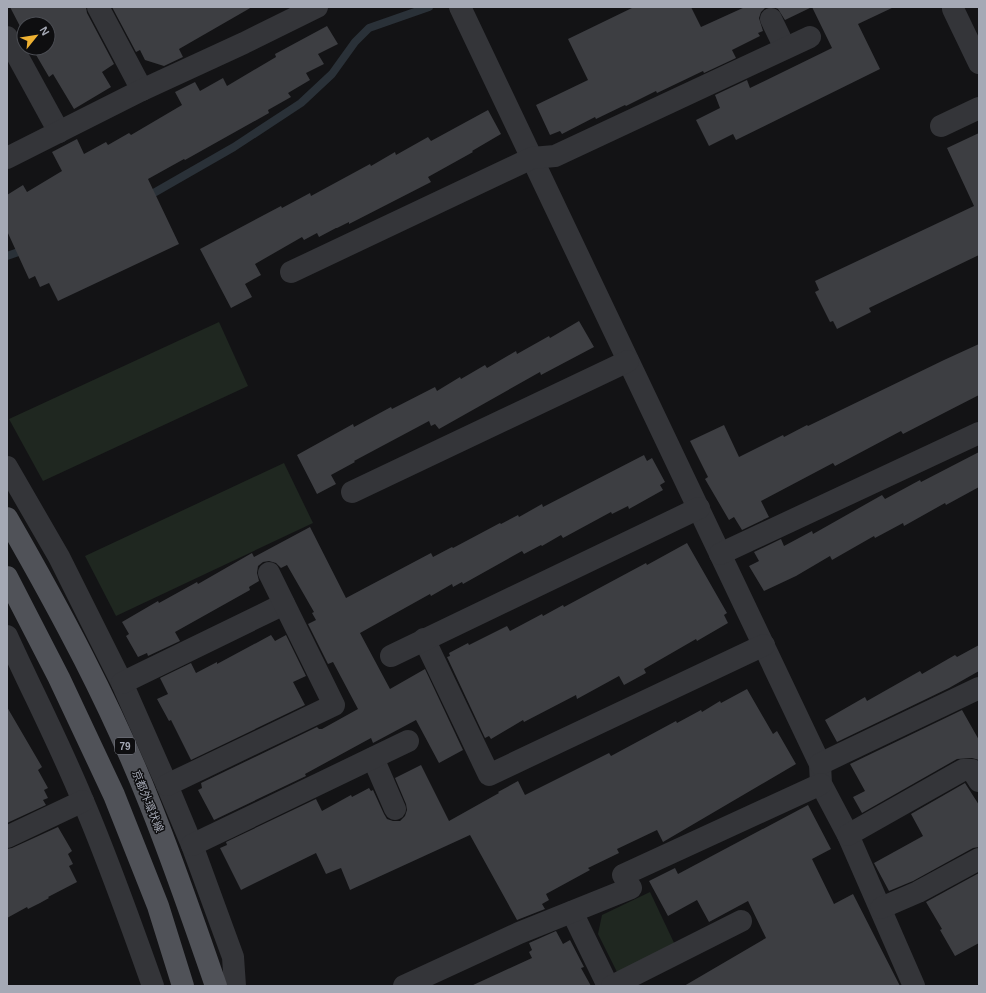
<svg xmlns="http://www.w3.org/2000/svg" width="986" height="993" viewBox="0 0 986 993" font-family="Helvetica,'Noto Sans JP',sans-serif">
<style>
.green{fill:#1f2720}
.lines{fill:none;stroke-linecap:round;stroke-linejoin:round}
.stream{stroke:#2a3138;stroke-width:8}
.building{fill:#3d3e42}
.minor{stroke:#343539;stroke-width:22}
.major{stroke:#505258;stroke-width:22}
.labels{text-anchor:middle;stroke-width:3;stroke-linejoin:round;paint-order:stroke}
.shield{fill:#0e0e10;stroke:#787a84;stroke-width:1}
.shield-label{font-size:10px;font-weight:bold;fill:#a5a9b5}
.street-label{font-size:11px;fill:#a5a9b5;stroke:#0e0e10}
</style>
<rect width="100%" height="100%" fill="#131315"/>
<g class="green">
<path d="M219 322 248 386 43 481 9 419Z"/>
<path d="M284 463 313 523 116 616 85 556Z"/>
<path d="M650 892 676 947 619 976 598 934 602 915Z"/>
</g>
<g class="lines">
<g class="stream">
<path d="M145 198 234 147 301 103 332 74 355 42 369 28 429 7"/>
<path d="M7 256 27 249"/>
</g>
</g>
<g class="building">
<path d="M10 7H86L87 13 114 64 102 72 111 87 74 109 53 74 49 77 32 48H48V24H24V34Z"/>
<path d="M112 7H252L179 49 183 57 164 66 145 60 140 50 136 52Z"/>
<path d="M634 7H691L701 27 745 7H769L765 8 761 12 759 18 763 31 758 33 760 36 732 50 736 58 704 73 703 71 657 93 656 91 626 106 625 105 596 119 595 117 562 134 560 131 550 135 536 105 588 80 568 39Z"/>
<path d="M773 7H812L785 20 778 9Z"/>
<path d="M812 7H894L858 24 880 69 736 140 733 134 709 146 696 120 720 108 715 95 747 80 750 88 832 48Z"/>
<path d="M327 26 338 44 318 54 324 64 306 73 310 80 288 93 291 97 268 110 269 113 185 160 184 159 148 179 179 244 58 301 49 283 40 287 35 276 29 279 7 231V195L23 185 27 192 62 171 52 152 77 139 84 154 106 142 108 145 129 133 131 135 182 105 175 92 195 82 200 91 223 78 227 86 276 57 275 54Z"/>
<path d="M488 110 501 134 472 151 473 152 428 177 431 182 349 224V222L337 228H336L319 237 317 233 304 240 302 237 255 264 261 275 245 284 252 297 231 308 200 249 281 206 282 208 310 193 311 196 370 164 371 166 395 152 396 155 428 137 431 141Z"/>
<path d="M979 133V255L869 308 871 312 837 329 833 321 830 322 815 292 819 290 815 281 974 206 947 148Z"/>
<path d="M579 321 594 347 541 375 540 372 439 429 435 424 431 426 429 421 354 461 355 462 331 475 336 484 317 494 297 455 353 424 354 427 391 407 392 409 435 387 437 391 460 377 461 379 485 365 487 368 516 351 517 354 549 336 550 338Z"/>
<path d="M979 344V395L903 434 901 431 835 466 833 463 761 501 769 517 742 530 734 517 729 520 705 479 708 477 690 441 724 425 739 457 783 435 784 437 807 425 808 426 944 360Z"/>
<path d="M979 452V487L946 505 945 503 904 526 903 523 875 538 874 536 832 560 830 556 796 576 764 591 749 566 759 561 754 552 781 539 784 546 812 531 813 534 882 495 885 499 920 480 921 482Z"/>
<path d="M644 455 647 461 652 458 665 482 660 485 663 490 629 509 628 506 612 514 611 512 563 538 561 535 542 546 541 545 524 554 522 551 463 584 462 582 453 587 452 584 431 596 430 594 360 633 390 689 425 669 463 750 439 763 416 720 373 743 371 738 305 774 306 776 214 820 198 790 202 788 201 783 317 727 319 729H322L358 709 333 662 328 664 308 624 316 620 312 613 314 612 287 565 281 568 276 563 269 561 263 562 258 566 257 573 259 581 249 587 250 590 175 632 180 641 148 656 147 653 138 657 126 636 129 634 122 622 158 601 159 603 197 582 198 584 252 553 254 557 310 527 346 598 431 553 433 557 452 547 453 548 500 523 501 524 518 515 519 517 542 504 543 507Z"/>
<path d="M687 543 727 613 724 615 728 623 697 641 696 639 644 669 646 673 624 685 619 676 577 699 576 695 524 722 523 720 491 739 489 736 485 738 447 657 450 656 449 653 468 643 469 645 507 626 510 631 542 614 543 616 563 605 564 607 646 563 647 565Z"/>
<path d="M271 635 275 641 286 635 306 676 293 682 305 705 191 760 171 720 169 721 157 699 168 694 160 678 191 663 196 673 217 662V664Z"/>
<path d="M979 645V671L949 688 837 742 825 720 865 697 867 701 920 671 922 674 955 655 957 657Z"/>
<path d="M747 689 773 734 777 731 796 764 663 842 657 830 617 849 619 853 588 868 590 870 546 894 549 900 542 904 545 909 517 920 470 835 350 890 341 868 326 874 316 853 241 890 220 848 227 845 226 842 316 799 322 811 351 795 352 797 369 788 371 791 373 790 384 814 387 819 393 821H400L405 816 407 810 406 804 395 778 421 765 449 821 499 793 498 792 518 781 525 795 609 753 611 756 676 721 677 723 701 710 702 712 720 701 721 703Z"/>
<path d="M7 707 42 767 38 770 48 788 44 790 48 798 43 800 46 805 7 823Z"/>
<path d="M962 710 979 740V760L972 758 957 759 862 813 853 797 865 791 850 764Z"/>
<path d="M965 783 979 805V847L973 848 913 881 889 891 874 863 923 836 911 814Z"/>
<path d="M808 805 831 849 812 859 834 904 853 894 900 986H684L766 938 748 901 709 922 697 900 668 916 649 881 675 868 678 874Z"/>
<path d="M58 827 72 851 68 854 73 864 69 866 77 882 48 897 49 898 40 903 28 909 27 907 7 918V849L12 848Z"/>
<path d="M979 873V943L955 956 940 930 942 929 926 902Z"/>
<path d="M556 931 563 944 570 940 584 967 581 968 591 986H471L532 958 529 952 532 950 529 943Z"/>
</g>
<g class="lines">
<g class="minor">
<path d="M98 7 142 90"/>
<path d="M460 7 820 764 821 784 848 835 914 986"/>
<path d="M953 7V9L979 63"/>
<path d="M771 19 785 48"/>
<path d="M7 37 59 132"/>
<path d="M941 126 979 108"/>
<path d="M7 158 142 90 244 43 317 7"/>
<path d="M291 272 532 158 555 156 810 37"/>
<path d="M7 467 59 557 122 683 167 785 192 845 233 957 235 986"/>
<path d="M352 492 628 361"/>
<path d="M720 554 979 433"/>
<path d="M7 636C32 691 60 745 83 801 109 862 131 924 153 986"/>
<path d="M424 639 489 775 764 645"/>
<path d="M391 656 699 508"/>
<path d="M122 683 284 604"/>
<path d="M373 758 395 809"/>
<path d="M820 764 979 688"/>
<path d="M167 785 334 705 269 573"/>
<path d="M848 835 963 770H972L979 781"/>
<path d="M7 837 83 801"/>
<path d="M192 845 408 741"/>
<path d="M881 908 918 892 979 859"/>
<path d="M572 912 608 986"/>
<path d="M404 986 519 933 631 888 623 875 821 784"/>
<path d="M612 986 741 921"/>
</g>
<g class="major">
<path d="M7 518C60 610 111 705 150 804 174 864 195 925 216 986"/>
<path d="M7 577 59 678 114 795 158 906 183 986"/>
</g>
</g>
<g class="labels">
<rect class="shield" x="115" y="738" width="20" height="16" rx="3"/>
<g class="shield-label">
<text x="125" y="750">79</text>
</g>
<g class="street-label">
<text transform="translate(148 801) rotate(68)" y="4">京都外環状線</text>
</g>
</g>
<rect width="986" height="993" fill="none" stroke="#a5a9b5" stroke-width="16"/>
<g transform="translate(36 36) rotate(60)"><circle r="19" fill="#0e0e10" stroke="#4a4c52"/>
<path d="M0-3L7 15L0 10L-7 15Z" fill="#eeb132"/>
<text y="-6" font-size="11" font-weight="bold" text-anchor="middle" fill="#a5a9b5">N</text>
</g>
</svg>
